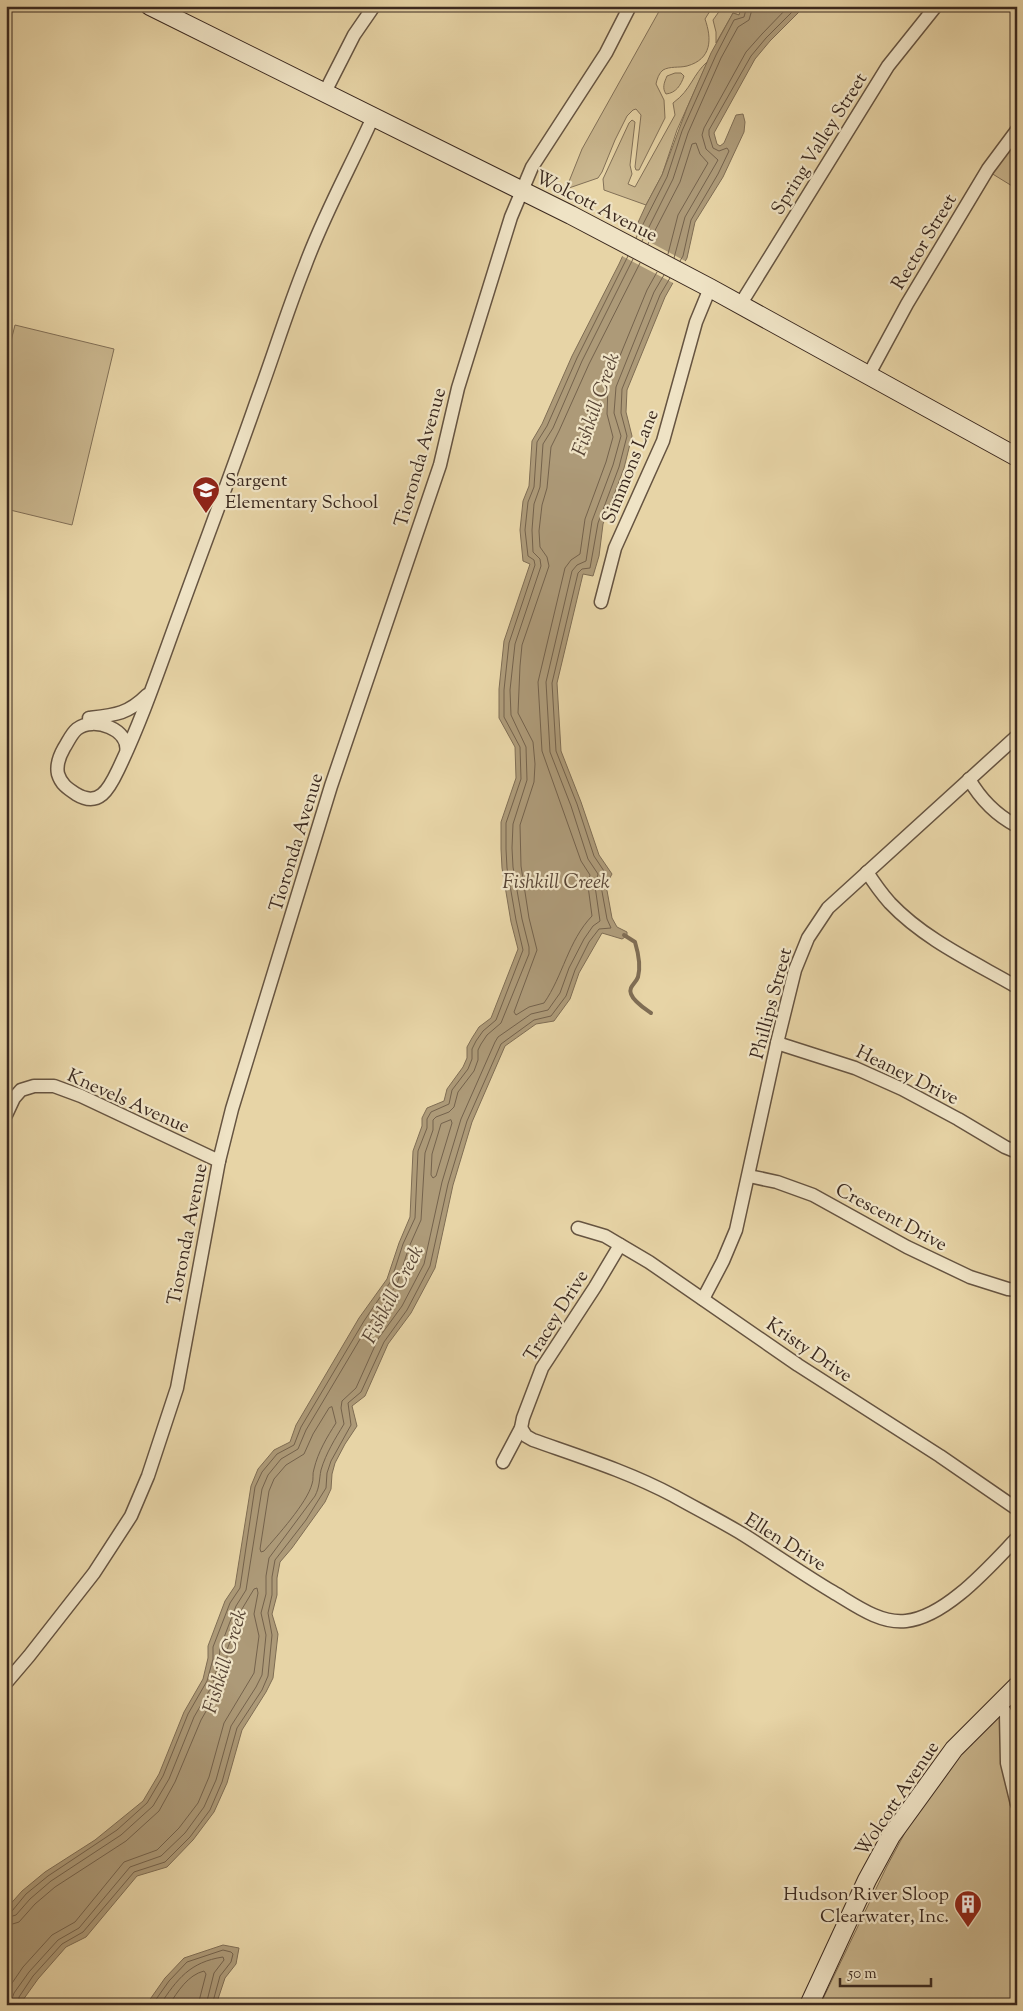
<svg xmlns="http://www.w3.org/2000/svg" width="1023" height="2011" viewBox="0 0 1023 2011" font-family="'Sorts Mill Goudy',serif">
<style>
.green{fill:#cab78f;stroke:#827057}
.water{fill:#ad9a78;stroke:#7f6d54}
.pier{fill:#e7d4a6}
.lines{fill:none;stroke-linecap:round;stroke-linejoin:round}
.shore{stroke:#74624c;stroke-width:1}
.stream{stroke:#7f6d54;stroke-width:4}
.street-casing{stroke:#665441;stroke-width:15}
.secondary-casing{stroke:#3b291f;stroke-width:20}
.street{stroke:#efe3c5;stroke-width:12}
.secondary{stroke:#efe3c5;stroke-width:18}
.labels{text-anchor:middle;stroke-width:4.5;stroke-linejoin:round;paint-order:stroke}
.street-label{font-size:19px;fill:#3b291f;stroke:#efe3c5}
.poi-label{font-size:19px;fill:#3b291f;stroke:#efe3c5;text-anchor:start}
.water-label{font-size:20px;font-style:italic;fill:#584535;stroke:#efe3c5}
</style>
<rect width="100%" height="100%" fill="#e7d4a6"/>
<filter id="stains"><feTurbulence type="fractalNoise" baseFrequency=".004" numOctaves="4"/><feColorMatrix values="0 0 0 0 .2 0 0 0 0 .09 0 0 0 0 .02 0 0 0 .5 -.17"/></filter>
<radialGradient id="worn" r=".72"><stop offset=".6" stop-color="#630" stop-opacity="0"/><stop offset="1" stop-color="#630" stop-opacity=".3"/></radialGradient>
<g class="green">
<path d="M662 6H713L705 19C712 39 712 59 687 66 679 68 670 66 663 70 659 73 657 79 656 84L664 100 665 118 639 170H636L635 167 641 115 636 109 633 110 627 116 615 140 602 172 598 178 566 189 582 149Z"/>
<path d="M723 6H742L739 15 733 13 716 43V32L713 20Z"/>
<path d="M708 61 677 130 662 175 646 205 604 190 603 179 629 123 632 120 635 122 630 165 632 174 628 184 635 187 675 115 673 103C692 89 692 75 708 61Z"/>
<path d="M675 73H681L684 76C681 85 676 93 666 94 662 88 664 83 667 76Z"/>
<path d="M1017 137V189L991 173Z"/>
<path d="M15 325 114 349 72 525 6 509V361Z"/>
<path d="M1017 1695V2005H820L887 1866 929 1788Z"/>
</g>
<g class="water">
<path d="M742 6H805L770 41 755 59 714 133 717 144 720 146 724 143 736 115 743 114 745 122 744 132 723 177 695 222 687 258 665 297 627 390 626 412 632 436 624 468 603 524 599 556 593 576 583 574 557 683 561 751 581 802 599 855 612 874 606 885 612 918 617 927 627 932V936L622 939 602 933 579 973 570 999 554 1021 536 1024 505 1046 472 1122 453 1185 435 1268 411 1313 388 1344 365 1396 352 1406 357 1426 345 1444 335 1463 332 1474 331 1489 325 1502 292 1548 280 1562 277 1578V1595L272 1614 278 1634 273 1678 266 1692 242 1730 227 1783 214 1812 193 1840 167 1867 137 1876 86 1937 66 1947 38 1979 23 2000 24 2005H6V1909L22 1891 45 1872 95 1840 143 1801 159 1774 184 1712 203 1679 208 1658V1646L225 1601 235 1586 251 1486 258 1469 274 1450 290 1442 296 1425 359 1318 387 1279 399 1243 410 1217 413 1151 422 1126V1118L427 1108 444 1101 447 1089 463 1067 467 1058V1047L472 1038 479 1027 491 1018 518 949 511 922 502 868 501 849V822L516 778 515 747 499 718V689L504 641 530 564 523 561 520 530 523 501 529 486 532 441 542 424 572 356 619 264 646 205 662 175 687 108 711 53 733 13 739 15Z"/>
<path d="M223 1945 239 1948 236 1964 225 1978 216 2005H146L165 1978 184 1958Z"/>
</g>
<path class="pier" d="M631 232 687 262 675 284 620 255Z"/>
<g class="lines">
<g class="shore">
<path d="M636 238 667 177 682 131 716 55 734 20 744 17 747 6"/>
<path d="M642 241 673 179 688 133 721 58 738 27 749 20 753 6"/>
<path d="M648 244 680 182 692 144 696 143 700 154 708 163 678 215 668 254"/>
<path d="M674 258 685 217 718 160 706 149 702 135 704 128 746 52 762 34 789 6"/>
<path d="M680 261 683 256 691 220 718 174 729 151 727 148 719 151 713 148 709 135V130L751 56 766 38 798 6"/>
<path d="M640 263 589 364 559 431 551 447 547 488 542 505 539 531 540 547 547 557 549 566 522 645 520 666 518 713 533 742 535 764 534 782 520 825 521 866 529 918 537 950 514 1012 516 1015 529 1007 544 1003C563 976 568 941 592 916L588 886 590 875 581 861 542 751 538 682 565 568 571 560 580 554 585 519 606 462 613 437 607 414 608 385 647 290 657 272"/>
<path d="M451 1120 452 1123 436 1176 433 1178 431 1175 432 1154 441 1124Z"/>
<path d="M332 1407 336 1423C327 1437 318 1452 314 1469 312 1474 314 1479 312 1484 307 1503 277 1536 264 1551L261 1552 260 1549 269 1491 274 1479 286 1465 304 1454 313 1434 329 1408Z"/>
<path d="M6 1912 12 1911 26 1894 48 1876 117 1830 147 1803 163 1776 188 1714 207 1681 213 1659V1647L230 1603 240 1588 255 1487 262 1472 277 1454 294 1445 301 1427 364 1321 391 1281 403 1244 415 1218 418 1151 427 1128V1119L431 1112 449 1104 452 1090 468 1069 472 1059V1049L476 1041 483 1031 496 1020 523 950 516 920 507 868 506 849V823L521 779 520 747 504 717V690L509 643 535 565 534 560 528 556 525 530 528 502 534 487 537 442 547 426 577 358 628 256"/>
<path d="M6 1918 16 1915 30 1899 51 1881 121 1835 153 1806 169 1779 194 1717 213 1684 219 1660 220 1648 236 1606 246 1590 262 1489 268 1475 281 1459 298 1449 306 1430 369 1324 397 1284 409 1247 421 1220 425 1153 433 1130V1120L436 1117 449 1112 454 1107 458 1092 474 1071 478 1060V1050L481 1044 487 1035 501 1023 529 954V947L522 919 513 867 512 848 513 824 527 780 526 747 511 715 510 690 515 644 541 566 540 559 533 552 532 530 534 504 540 487 543 444 553 428 582 361 633 259"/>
<path d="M6 1926 19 1922 35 1904 55 1887 126 1841 159 1811 175 1782 201 1720 220 1687 227 1662V1650L242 1609 254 1589 257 1588 258 1593 254 1614 259 1636 254 1673 224 1723 209 1777 198 1803 179 1828 157 1850 124 1862 75 1922 52 1935 23 1967 6 1992"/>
<path d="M13 2005 12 1999 14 1993 29 1972 58 1940 79 1928 130 1867 161 1856 185 1833 204 1807 216 1780 231 1726 256 1687 262 1675 266 1635 261 1613 266 1594V1576L269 1558 315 1496C320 1486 319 1480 321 1470 326 1453 335 1439 344 1424L341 1408 342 1401 356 1388 378 1339 402 1306 424 1264 442 1182 461 1119 495 1042 498 1037 531 1014 548 1010 560 993 569 968 584 939 593 926 600 921 595 886 598 874 588 859 571 806 550 752 546 682 572 571 577 565 586 561 592 521 613 465 621 436 614 413 616 387 654 292 664 275"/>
<path d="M19 2005V1997L33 1976 62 1944 83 1932 134 1872 165 1862 190 1837 210 1810 222 1782 237 1728 262 1690 268 1676 272 1635 268 1613 272 1595V1577L275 1560 306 1520 326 1488 327 1473 331 1461 351 1425 348 1403 361 1392 384 1342 407 1310 430 1266 448 1184 467 1121 501 1044 534 1020 551 1016 566 996 575 970 589 942 599 929 611 928 607 919 601 886 606 874 594 856 577 804 556 751 552 683 578 573 582 569 590 568 598 523 619 467 627 436 621 413 622 389 660 295 670 278"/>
<path d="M152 2005 169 1981 187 1962 223 1950 231 1952 233 1954 231 1962 220 1976 212 2005"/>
<path d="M160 2005C177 1979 190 1962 223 1957L224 1960 214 1973 206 2005"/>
<path d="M169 2005C178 1991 188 1975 204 1971L206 1974 198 2005"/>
</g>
<path class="stream" d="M624 935 635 942C638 952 641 966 638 977 636 983 628 987 631 994 634 1002 644 1008 651 1013"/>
<g class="street-casing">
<g id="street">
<path d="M325 92 354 35 374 6"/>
<path d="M740 305 888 66 936 6"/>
<path d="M868 376 907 304 988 169 1017 130"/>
<path d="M601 602 615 548 663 441 696 322 710 288"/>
<path d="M89 718C115 715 128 714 147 695"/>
<path d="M126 753C131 729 93 716 77 729 71 734 68 742 64 748 60 755 56 765 58 774 61 784 67 788 76 794 99 808 109 789 118 770 143 718 161 663 181 609 206 540 232 472 256 403 273 357 287 311 305 266 324 214 351 166 373 117"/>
<path d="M969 779C981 800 996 815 1017 826"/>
<path d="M867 872C874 883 882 894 890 903 925 940 974 962 1017 987"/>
<path d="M777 1043 855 1068 902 1089 958 1119 1005 1147 1017 1152"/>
<path d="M6 1115 14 1098 21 1090 34 1086H54L81 1096 219 1161"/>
<path d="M749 1176 777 1182 813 1195 907 1247 970 1277 1008 1289 1017 1290"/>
<path d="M578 1228 605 1236 649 1262 798 1365 940 1456 1017 1509"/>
<path d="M703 1299 723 1261 736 1230 777 1043 795 970 808 938 828 908 1017 736"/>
<path d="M521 1428 526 1436 533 1440C581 1457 629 1472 674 1496 697 1509 721 1521 744 1535 774 1554 803 1574 833 1592 855 1605 880 1624 906 1621 946 1617 990 1566 1017 1538"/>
<path d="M503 1462 521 1428 523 1418 542 1368 595 1287 620 1245"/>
<path d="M6 1683 29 1656 94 1573 131 1516 148 1476 177 1388 219 1161 232 1109 331 786 440 465 458 388 511 217 532 167 606 53 630 6"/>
<path d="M1000 1702 1006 1714 1007 1763 1017 1804"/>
</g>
</g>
<g class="secondary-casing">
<g id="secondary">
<path d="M150 6 571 215 710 288 1017 457"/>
<path d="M809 2005 867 1880 891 1836 954 1749 1017 1686"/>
</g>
</g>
<use href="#street" class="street"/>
<use href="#secondary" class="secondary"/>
</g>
<defs>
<g id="school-pin" transform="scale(1.4375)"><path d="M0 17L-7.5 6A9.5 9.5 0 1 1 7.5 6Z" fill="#8f2418" stroke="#efe3c5"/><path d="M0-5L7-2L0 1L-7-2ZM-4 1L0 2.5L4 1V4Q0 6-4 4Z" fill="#fff"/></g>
<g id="building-pin" transform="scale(1.4375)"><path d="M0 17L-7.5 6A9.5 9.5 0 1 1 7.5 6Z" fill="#8f2418" stroke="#efe3c5"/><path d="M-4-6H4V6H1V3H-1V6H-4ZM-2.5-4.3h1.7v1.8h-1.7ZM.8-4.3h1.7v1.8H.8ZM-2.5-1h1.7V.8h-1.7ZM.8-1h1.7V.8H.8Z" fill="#fff"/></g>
</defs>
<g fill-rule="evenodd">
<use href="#school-pin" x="206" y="490"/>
<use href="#building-pin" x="968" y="1904"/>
</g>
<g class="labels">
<g class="street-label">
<text transform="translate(818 143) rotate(-58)" y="7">Spring Valley Street</text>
<text transform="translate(597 205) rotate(27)" y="7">Wolcott Avenue</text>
<text transform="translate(923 241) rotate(-59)" y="7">Rector Street</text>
<text transform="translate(419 457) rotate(-74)" y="7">Tioronda Avenue</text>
<text transform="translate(629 466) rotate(-68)" y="7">Simmons Lane</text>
<text transform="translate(295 842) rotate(-73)" y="7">Tioronda Avenue</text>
<text transform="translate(770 1003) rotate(-75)" y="7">Phillips Street</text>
<text transform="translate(908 1074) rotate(26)" y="7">Heaney Drive</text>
<text transform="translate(129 1100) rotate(24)" y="7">Knevels Avenue</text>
<text transform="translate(892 1216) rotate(28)" y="7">Crescent Drive</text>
<text transform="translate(186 1234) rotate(-79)" y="7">Tioronda Avenue</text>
<text transform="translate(555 1315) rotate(-58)" y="7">Tracey Drive</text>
<text transform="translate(810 1349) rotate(34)" y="7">Kristy Drive</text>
<text transform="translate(786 1541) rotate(32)" y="7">Ellen Drive</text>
<text transform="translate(896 1798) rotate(-56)" y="7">Wolcott Avenue</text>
</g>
<g class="poi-label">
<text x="225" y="486">Sargent<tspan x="225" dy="22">Elementary School</tspan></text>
<text x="949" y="1900" text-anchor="end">Hudson River Sloop<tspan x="949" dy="22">Clearwater, Inc.</tspan></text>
</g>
<g class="water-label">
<text transform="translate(595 404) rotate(-71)" y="7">Fishkill Creek</text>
<text x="556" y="888">Fishkill Creek</text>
<text transform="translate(392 1294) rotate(-62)" y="7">Fishkill Creek</text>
<text transform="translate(224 1661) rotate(-73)" y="7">Fishkill Creek</text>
</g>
</g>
<rect width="1023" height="2011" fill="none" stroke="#e7d4a6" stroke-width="25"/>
<rect x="8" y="8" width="1008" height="1996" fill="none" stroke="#3b291f" stroke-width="2.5"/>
<rect x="12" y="12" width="998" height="1986" fill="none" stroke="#3b291f"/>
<path d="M840 1978v8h91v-8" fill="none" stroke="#3b291f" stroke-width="2.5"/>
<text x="848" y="1978" font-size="15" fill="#3b291f" stroke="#efe3c5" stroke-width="4" paint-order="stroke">50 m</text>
<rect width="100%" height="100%" filter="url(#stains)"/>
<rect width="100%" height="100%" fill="url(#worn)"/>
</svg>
